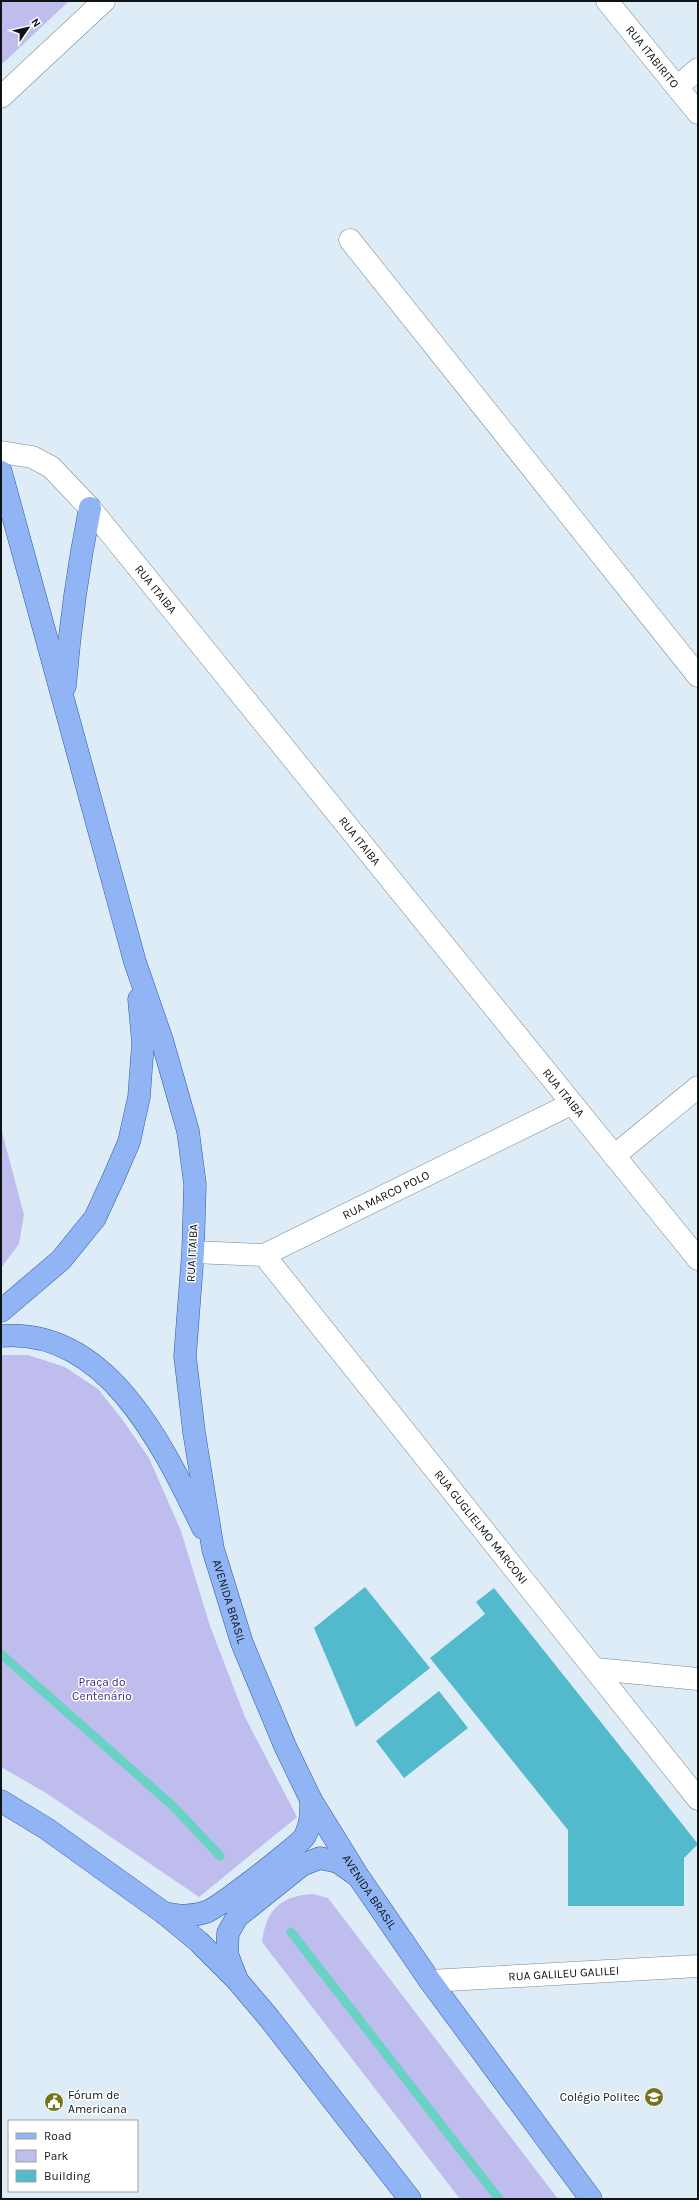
<svg xmlns="http://www.w3.org/2000/svg" width="699" height="2200" viewBox="0 0 699 2200" font-family="Karla,sans-serif">
<style>
.green{fill:#bfbdee}
.lines{fill:none;stroke-linecap:round;stroke-linejoin:round}
.stream{stroke:#6ad1c5;stroke-width:9}
.building{fill:#52bacc}
.minor-casing{stroke:#798790;stroke-width:23}
.primary-casing{stroke:#325ba1;stroke-width:23}
.minor{stroke:#fff;stroke-width:22}
.primary{stroke:#90b4f4;stroke-width:22}
.labels{text-anchor:middle;stroke-width:3;stroke-linejoin:round;paint-order:stroke}
.street-label{font-size:12px;fill:#0e1316;stroke:#fff}
.park-label{font-size:12px;fill:#3c2e7d;stroke:#fff}
.poi-label{font-size:12px;fill:#0e1316;stroke:#fff;text-anchor:start}
</style>
<rect width="100%" height="100%" fill="#ddecf6"/>
<g class="green">
<path d="M1 1H69L1 65Z"/>
<path d="M1 1128 24 1215 19 1244 1 1268Z"/>
<path d="M1 1355H28L65 1367 98 1389 122 1419 149 1458 181 1531 210 1626 245 1717 297 1817 199 1897 46 1793 1 1767Z"/>
<path d="M313 1894 328 1898 558 2199H460L262 1942C266 1910 280 1896 313 1894Z"/>
</g>
<g class="lines">
<g class="stream">
<path d="M1 1654 174 1807 220 1856"/>
<path d="M291 1932 499 2199"/>
</g>
</g>
<g class="building">
<path d="M365 1587 430 1668 356 1727 314 1628Z"/>
<path d="M494 1588 698 1844 684 1858V1906H568V1830L430 1658 485 1614 476 1602Z"/>
<path d="M439 1691 468 1728 404 1778 376 1741Z"/>
</g>
<g class="lines">
<g class="minor-casing">
<g id="minor">
<path id="s1" d="M607 1 698 113"/>
<path d="M677 87 698 69"/>
<path d="M1 97 104 1"/>
<path d="M350 240 698 676"/>
<path id="s2" d="M1 452 32 457 51 467 90 508 698 1259"/>
<path d="M614 1156 698 1087"/>
<path id="s3" d="M193 1252 264 1255 571 1104"/>
<path id="s4" d="M264 1255 698 1799"/>
<path d="M596 1669 698 1679"/>
<path id="s5" d="M430 1981 698 1966"/>
</g>
</g>
<g class="primary-casing">
<g id="primary">
<path id="s6" d="M1 472 135 962 162 1040 188 1131 195 1184 193 1252 185 1356 194 1432 213 1549 242 1643 285 1746 311 1800 358 1876 430 1981 591 2199"/>
<path d="M65 686C70 626 78 567 90 508"/>
<path d="M1 1311 61 1260 95 1218 113 1179 129 1142 139 1097 143 1043 139 999"/>
<path d="M1 1336C108 1327 164 1448 203 1528"/>
<path d="M1 1801 47 1829 164 1913 199 1942 236 1979 269 2018 410 2199"/>
<path d="M164 1913C179 1916 191 1917 206 1912 218 1908 300 1845 305 1836 311 1824 311 1814 311 1800"/>
<path d="M236 1977 227 1954 228 1933 237 1917 302 1865 320 1858 338 1862 355 1874"/>
</g>
</g>
<use href="#minor" class="minor"/>
<use href="#primary" class="primary"/>
</g>
<defs>
<g id="school-disc" transform="scale(1)"><circle r="9.5" fill="#75741a" stroke="#fff"/><path d="M0-5L7-2L0 1L-7-2ZM-4 1L0 2.5L4 1V4Q0 6-4 4Z" fill="#fff"/></g>
<g id="civic-disc" transform="scale(1)"><circle r="9.5" fill="#75741a" stroke="#fff"/><path d="M-.6-6.5H3V-4.5H.6V-3L4-1V1h2V6H-6V1h2V-1L-.6-3ZM-1.2 2.5V6h2.4V2.5Z" fill="#fff"/></g>
</defs>
<g fill-rule="evenodd">
<use href="#school-disc" x="654" y="2097"/>
<use href="#civic-disc" x="54" y="2102"/>
</g>
<g class="labels">
<g class="street-label">
<text dy="4" stroke="none"><textPath href="#s1" startOffset="72">RUA ITABIRITO</textPath></text>
<text dy="4" stroke="none"><textPath href="#s2" startOffset="214">RUA ITAIBA</textPath></text>
<text dy="4" stroke="none"><textPath href="#s2" startOffset="538">RUA ITAIBA</textPath></text>
<text dy="4" stroke="none"><textPath href="#s2" startOffset="862">RUA ITAIBA</textPath></text>
<text dy="4" stroke="none"><textPath href="#s3" startOffset="207">RUA MARCO POLO</textPath></text>
<text transform="translate(192 1253) rotate(-87)" y="4">RUA ITAIBA</text>
<text dy="4" stroke="none"><textPath href="#s4" startOffset="348">RUA GUGLIELMO MARCONI</textPath></text>
<text dy="4" stroke="none"><textPath href="#s6" startOffset="1161">AVENIDA BRASIL</textPath></text>
<text dy="4" stroke="none"><textPath href="#s6" startOffset="1485">AVENIDA BRASIL</textPath></text>
<text dy="4" stroke="none"><textPath href="#s5" startOffset="134">RUA GALILEU GALILEI</textPath></text>
</g>
<g class="park-label">
<text x="102" y="1686">Praça do<tspan x="102" dy="14">Centenário</tspan></text>
</g>
<g class="poi-label">
<text x="68" y="2099">Fórum de<tspan x="68" dy="14">Americana</tspan></text>
<text x="640" y="2101" text-anchor="end">Colégio Politec</text>
</g>
</g>
<rect width="699" height="2200" fill="none" stroke="#0e1316" stroke-width="4"/>
<rect x="8" y="2120" width="130" height="72" fill="#ffffff" stroke="#9fa1a2"/>
<rect x="16" y="2133" width="20" height="6" fill="#90b4f4" stroke="#9fa1a2"/>
<text x="44" y="2140" font-size="12" fill="#0e1316">Road</text>
<rect x="16" y="2150" width="20" height="12" fill="#bfbdee" stroke="#9fa1a2"/>
<text x="44" y="2160" font-size="12" fill="#0e1316">Park</text>
<rect x="16" y="2170" width="20" height="12" fill="#52bacc" stroke="#9fa1a2"/>
<text x="44" y="2180" font-size="12" fill="#0e1316">Building</text>
<g transform="translate(28 28) rotate(56)" stroke="#ffffff" stroke-width="3" paint-order="stroke">
<path d="M0-3L7 15L0 10L-7 15Z" fill="#0e1316"/>
<text y="-6" font-size="11" font-weight="bold" text-anchor="middle" fill="#0e1316">N</text>
</g>
</svg>
